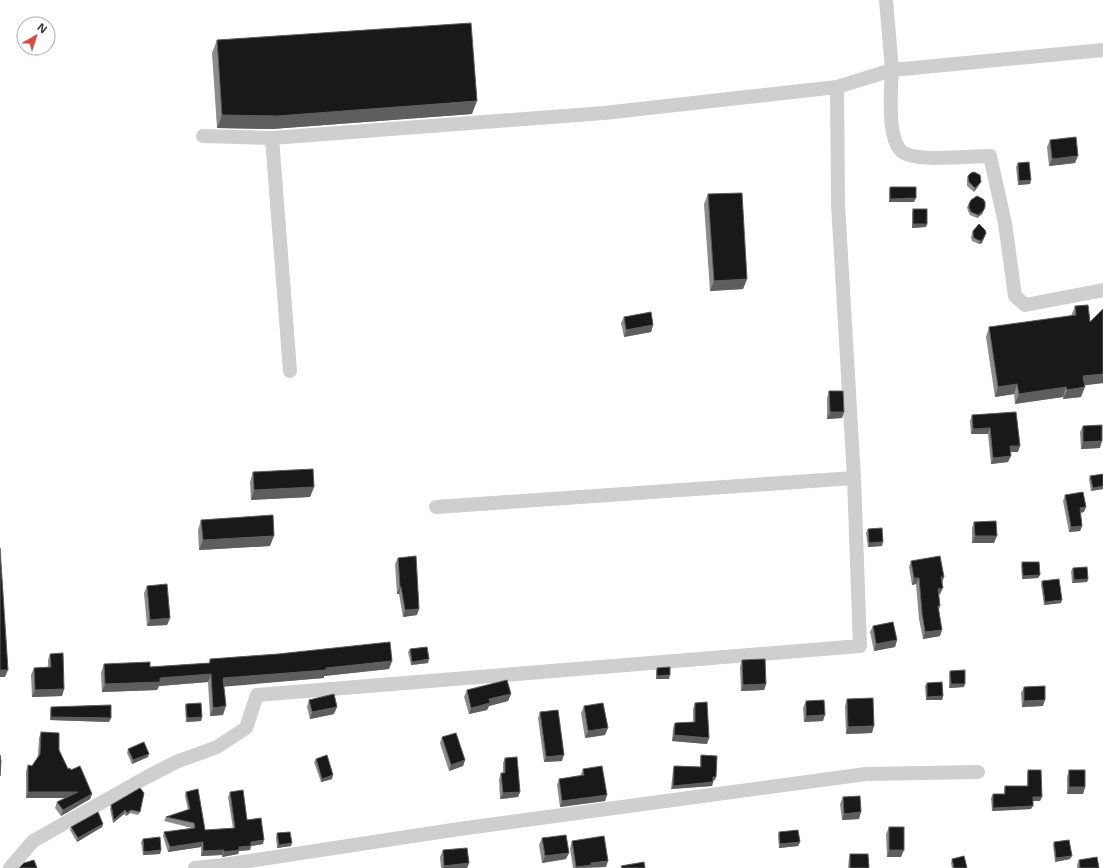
<svg xmlns="http://www.w3.org/2000/svg" width="1103" height="868" viewBox="0 0 1103 868" font-family="'Noto Sans',sans-serif">
<style>
.lines{fill:none;stroke-linecap:round;stroke-linejoin:round}
.minor{stroke:#cfcfcf;stroke-width:14}
.wall{fill:#8c8c8c}
.shaded-wall{fill:#5e5e5e}
.building{fill:#191919;stroke:#5e5e5e}
</style>
<rect width="100%" height="100%" fill="#fff"/>
<g class="lines">
<g class="minor">
<path d="M886 0 892 70 1103 50"/>
<path d="M203 136 272 138 604 113 837 87 892 70C891 88 886 143 904 153 920 162 970 156 990 156L1005 223 1015 296 1025 305 1103 290"/>
<path d="M272 138 290 371"/>
<path d="M436 507 854 478"/>
<path d="M10 868 33 841 147 777 176 762 217 747 246 728 257 695 860 646 854 478 838 204 837 87"/>
<path d="M195 868 223 865 459 829 866 774 978 772"/>
</g>
</g>
<g class="wall">
<path d="M217 40 472 114 272 129 217 128 212 53Z"/>
<path d="M1050 140 1075 163 1049 166 1047 147Z"/>
<path d="M1018 163 1031 180 1030 184 1018 185 1016 167Z"/>
<path d="M968 176 981 182 979 185 974 192 967 186V179Z"/>
<path d="M890 187 914 202H889V190Z"/>
<path d="M708 194 747 279 743 289 710 291 704 204Z"/>
<path d="M969 204 984 210 982 214 977 218 970 215 968 211 967 207Z"/>
<path d="M913 209 927 224 926 227 912 228V213Z"/>
<path d="M973 231 986 233 982 243 979 244 972 241 971 237Z"/>
<path d="M1075 306 1090 322 1103 309V383L1084 385 1081 397 1063 399V397L1015 404 1014 394 995 397 986 337 989 327 1071 316Z"/>
<path d="M624 317 653 325 651 332 624 337 621 323Z"/>
<path d="M829 391 844 412 842 418 827 419V398Z"/>
<path d="M1016 412 1018 452H1010L1008 462 991 464 988 434H971L970 421 972 415Z"/>
<path d="M1083 426 1100 448 1081 449 1080 432Z"/>
<path d="M253 472 314 487 310 497 251 500 250 482Z"/>
<path d="M1090 476H1103V489L1091 491 1089 479Z"/>
<path d="M1065 495 1084 512 1080 513 1082 526 1080 531 1069 532 1063 501Z"/>
<path d="M201 520 270 546 199 550 198 530Z"/>
<path d="M974 522 994 543H972V528Z"/>
<path d="M868 529 882 546 868 547 866 533Z"/>
<path d="M398 558 417 615 403 617 399 594H397L395 564Z"/>
<path d="M911 561 942 583 940 594 939 595 940 606 939 610 940 636 923 639 919 619 916 584 912 585 909 567Z"/>
<path d="M1022 562 1040 575 1038 578 1022 579 1021 566Z"/>
<path d="M1073 568 1088 579 1087 582 1072 583 1071 571Z"/>
<path d="M1042 581 1061 603 1044 605 1041 584Z"/>
<path d="M147 586 170 618 167 625 147 626 144 593Z"/>
<path d="M873 626 897 640 895 647 874 651 870 632Z"/>
<path d="M410 649 428 663 411 665 408 652Z"/>
<path d="M50 654 64 689 62 696 32 697 31 675 34 668 48 667V660Z"/>
<path d="M210 659 392 661 389 669 324 676V678L224 686 223 715 210 716 208 682 159 686 157 690 102 692 101 673 104 664 150 667 209 663Z"/>
<path d="M742 660 766 684 764 690 741 691 740 667Z"/>
<path d="M657 668 669 679H656V671Z"/>
<path d="M950 671 964 687 949 688V674Z"/>
<path d="M927 683 943 696 942 700H926L925 686Z"/>
<path d="M1024 687 1043 706 1022 707 1021 693Z"/>
<path d="M467 690 511 694 508 701 489 706 487 710 469 714 464 697Z"/>
<path d="M847 699 872 733 846 734 845 706Z"/>
<path d="M309 700 334 714 310 719 307 707Z"/>
<path d="M806 701 823 721 804 722 803 708Z"/>
<path d="M695 703 709 738 707 744 672 741 673 728 675 723 693 722V709Z"/>
<path d="M186 704 202 717 201 721 186 722 185 707Z"/>
<path d="M584 706 605 735 585 738 581 713Z"/>
<path d="M51 707 109 722 50 720V711Z"/>
<path d="M540 712 562 761 544 762 538 718Z"/>
<path d="M41 732 59 750 68 769 71 770 92 794 90 799 61 816 55 808 57 802 66 798H26V771L28 765 32 766 38 757 39 738Z"/>
<path d="M442 737 465 760 463 766 449 771 440 743Z"/>
<path d="M128 749 148 757 132 764 127 753Z"/>
<path d="M701 755 715 780H713V782L712 786 671 789 673 770 674 766 700 767V758Z"/>
<path d="M505 758 520 792 518 797 500 799 499 779 501 773H503V763Z"/>
<path d="M316 759 332 779 321 782 314 762Z"/>
<path d="M583 769 607 795 605 801 560 807 557 785 559 779 581 776V774Z"/>
<path d="M1028 770 1040 801H1033L1031 809 992 811 991 798 993 794H1004V790L1005 786H1027V774Z"/>
<path d="M1069 770 1085 787 1083 794H1067V777Z"/>
<path d="M186 792 205 830 233 828 228 797 230 792 263 844 251 846 250 850 239 851 238 854 222 857V855L201 856V847L168 852 163 836 164 832 192 828 164 821 166 817 188 810 185 796Z"/>
<path d="M843 797 859 819 842 820 840 804Z"/>
<path d="M111 805 140 812 138 815 130 813 126 816 124 814 113 823 110 809Z"/>
<path d="M103 824 102 827 77 842 70 830 71 827Z"/>
<path d="M889 827 901 857H887L886 834Z"/>
<path d="M779 832 800 842 798 846 779 848 778 836Z"/>
<path d="M277 833 291 846 277 848 276 837Z"/>
<path d="M542 838 566 859 542 863 539 845Z"/>
<path d="M143 839 161 850 160 854 143 855 141 842Z"/>
<path d="M572 841 606 867 573 868 570 848Z"/>
<path d="M1054 842 1070 859 1055 862 1053 845Z"/>
<path d="M443 850 469 863 467 868H441L440 857Z"/>
<path d="M850 854 869 868H848L849 858Z"/>
<path d="M952 859 967 868H952L951 863Z"/>
<path d="M1079 860 1099 868H1077V865Z"/>
</g>
<g class="shaded-wall">
<path d="M477 101 472 114 272 129 217 128 222 115Z"/>
<path d="M1078 156 1075 163 1049 166 1052 159Z"/>
<path d="M1031 180 1030 184 1018 185 1019 181Z"/>
<path d="M981 182 979 185 974 192 975 188Z"/>
<path d="M916 198 914 202H889L890 199Z"/>
<path d="M985 207 982 214 977 218 978 215Z"/>
<path d="M913 224H927L926 227 912 228Z"/>
<path d="M986 233 982 243 979 244 980 241Z"/>
<path d="M747 279 743 289 710 291 714 281Z"/>
<path d="M653 325 651 332 624 337 626 330Z"/>
<path d="M1103 374V383L1080 386 1083 376Z"/>
<path d="M1017 384 1014 394 995 397 998 387Z"/>
<path d="M1066 387 1063 397 1015 404 1019 394Z"/>
<path d="M1085 387 1081 397 1063 399 1067 390Z"/>
<path d="M830 412H844L842 418 827 419Z"/>
<path d="M990 428 988 434H971L973 429Z"/>
<path d="M1102 441 1100 448 1081 449 1083 442Z"/>
<path d="M1010 446H1020L1018 452H1007Z"/>
<path d="M1011 456 1008 462 991 464 993 458Z"/>
<path d="M1103 486V489L1091 491 1093 488Z"/>
<path d="M314 487 310 497 251 500 254 490Z"/>
<path d="M1086 507 1084 512 1078 513 1080 508Z"/>
<path d="M1082 526 1080 531 1069 532 1071 527Z"/>
<path d="M274 536 270 546 199 550 203 540Z"/>
<path d="M975 536H997L994 543H972Z"/>
<path d="M883 542 882 546 868 547 869 543Z"/>
<path d="M1040 575 1038 578 1022 579 1023 576Z"/>
<path d="M941 577H944L942 583Z"/>
<path d="M914 578H919L916 584 912 585Z"/>
<path d="M1088 579 1087 582 1072 583 1074 580Z"/>
<path d="M400 587H401L399 594H397Z"/>
<path d="M943 588 940 594 936 595 938 589Z"/>
<path d="M1062 600 1061 603 1044 605 1045 602Z"/>
<path d="M419 609 417 615 403 617 405 610Z"/>
<path d="M170 618 167 625 147 626 150 620Z"/>
<path d="M942 630 940 636 923 639 925 632Z"/>
<path d="M897 640 895 647 874 651 876 644Z"/>
<path d="M429 659 428 663 411 665 412 662Z"/>
<path d="M392 661 389 669 324 676V678L220 687 223 678Z"/>
<path d="M0 670H8L5 677H0Z"/>
<path d="M211 674 208 682 159 686 157 690 102 692 105 684 160 678Z"/>
<path d="M670 675 669 679H656L657 676Z"/>
<path d="M766 684 764 690 741 691 743 685Z"/>
<path d="M951 684H965L964 687 949 688Z"/>
<path d="M64 689 62 696 32 697 35 690Z"/>
<path d="M511 694 508 701 489 706 487 710 469 714 471 708 489 699Z"/>
<path d="M943 696 942 700H926L927 697Z"/>
<path d="M1045 700 1043 706 1022 707 1024 701Z"/>
<path d="M226 706 223 715 210 716 213 708Z"/>
<path d="M337 707 334 714 310 719 312 712Z"/>
<path d="M825 715 823 721 804 722 806 716Z"/>
<path d="M51 717 111 718 109 722 50 720Z"/>
<path d="M202 717 201 721 186 722 187 718Z"/>
<path d="M874 726 872 733 846 734 848 727Z"/>
<path d="M608 728 605 735 585 738 588 731Z"/>
<path d="M674 735 709 738 707 744 672 741Z"/>
<path d="M149 754 148 757 132 764 133 760Z"/>
<path d="M564 755 562 761 544 762 546 757Z"/>
<path d="M465 760 463 766 449 771 451 765Z"/>
<path d="M333 775 332 779 321 782 322 779Z"/>
<path d="M713 777H716L715 780H712Z"/>
<path d="M713 782 712 786 671 789 673 786Z"/>
<path d="M1069 787H1085L1083 794H1067Z"/>
<path d="M28 792H78L76 798H26Z"/>
<path d="M520 792 518 797 500 799 503 793Z"/>
<path d="M92 794 90 799 61 816 63 810Z"/>
<path d="M607 795 605 801 560 807 562 801Z"/>
<path d="M1033 797H1042L1040 801H1031Z"/>
<path d="M1033 806 1031 809 992 811 993 808Z"/>
<path d="M125 810 124 814 113 823 114 820Z"/>
<path d="M131 810 130 813 126 816 127 813Z"/>
<path d="M861 812 859 819 842 820 844 814Z"/>
<path d="M103 824 102 827 77 842 78 838Z"/>
<path d="M264 840 263 844 251 846 250 850 239 851 238 854 222 857 224 852 251 842Z"/>
<path d="M203 842 201 847 168 852 170 847Z"/>
<path d="M800 842 798 846 779 848 780 844Z"/>
<path d="M292 843 291 846 277 848 279 845Z"/>
<path d="M161 850 160 854 143 855 144 852Z"/>
<path d="M224 850 222 855 201 856 203 851Z"/>
<path d="M889 850H904L901 857H887Z"/>
<path d="M569 853 566 859 542 863 545 856Z"/>
<path d="M1072 856 1070 859 1055 862 1056 858Z"/>
<path d="M608 861 606 867 576 868V867L591 863Z"/>
<path d="M469 863 467 868H443L444 866Z"/>
</g>
<g class="building">
<path d="M471 23 477 101 277 116 222 115 217 40Z"/>
<path d="M1076 137 1078 156 1052 159 1050 140Z"/>
<path d="M1029 162 1031 180 1019 181 1018 163Z"/>
<path d="M974 172 980 175 981 182 975 188 969 182 968 176 971 173Z"/>
<path d="M890 187H916V198L890 199Z"/>
<path d="M742 193 747 279 714 281 708 194Z"/>
<path d="M977 196 983 199 985 202V207L983 211 978 215 971 212 969 208V204L971 200Z"/>
<rect x="913" y="209" width="14" height="15"/>
<path d="M979 224 985 230 986 233 983 239 980 241 974 238 973 234V231Z"/>
<path d="M1088 305 1090 322 1103 309V374L1083 376 1085 387 1067 390 1066 387 1019 394 1017 384 998 387 989 327 1076 315 1075 306Z"/>
<path d="M651 312 653 325 626 330 624 317Z"/>
<path d="M829 391H843L844 412H830Z"/>
<path d="M1016 412 1020 446H1010L1011 456 993 458 990 428 973 429 972 415Z"/>
<path d="M1102 425V441L1083 442V426Z"/>
<path d="M313 469 314 487 254 490 253 472Z"/>
<path d="M1103 474V486L1093 488 1090 476Z"/>
<path d="M1083 492 1086 507 1080 508 1082 526 1071 527 1065 495Z"/>
<path d="M273 515 274 536 203 540 201 520Z"/>
<path d="M996 521 997 536H975L974 522Z"/>
<path d="M882 528 883 542 869 543 868 529Z"/>
<path d="M0 548 8 670H0Z"/>
<path d="M416 556 419 609 405 610 401 587H400L398 558Z"/>
<path d="M940 556 944 577H941L943 588 938 589 940 606H938L942 630 925 632 922 613 919 578H914L911 561Z"/>
<path d="M1022 562H1039L1040 575 1023 576Z"/>
<path d="M1087 567 1088 579 1074 580 1073 568Z"/>
<path d="M1059 579 1062 600 1045 602 1042 581Z"/>
<path d="M167 584 170 618 150 620 147 586Z"/>
<path d="M893 622 897 640 876 644 873 626Z"/>
<path d="M390 642 392 661 326 668V670L223 678 226 706 213 708 211 674 160 678V682L105 684 104 664 150 662V667L210 663V659L278 654Z"/>
<path d="M427 647 429 659 412 662 410 649Z"/>
<path d="M63 653 64 689 35 690 34 668 51 667 50 654Z"/>
<path d="M765 659 766 684 743 685 742 660Z"/>
<path d="M670 667V675L657 676V668Z"/>
<path d="M965 670V684H951L950 671Z"/>
<path d="M507 680 511 694 489 699 490 703 471 708 467 690Z"/>
<path d="M942 682 943 696 927 697V683Z"/>
<path d="M1045 686V700L1024 701V687Z"/>
<path d="M334 694 337 707 312 712 309 700Z"/>
<path d="M873 698 874 726 848 727 847 699Z"/>
<path d="M824 700 825 715 806 716V701Z"/>
<path d="M707 702 709 738 674 735 675 723 695 722V703Z"/>
<path d="M201 703 202 717 187 718 186 704Z"/>
<path d="M603 703 608 728 588 731 584 706Z"/>
<path d="M111 705V718L51 717V707Z"/>
<path d="M558 710 564 755 546 757 540 712Z"/>
<path d="M41 732 59 733V750L68 769 70 768 71 770 80 766 92 794 63 810 57 802 78 792H28V765L32 766 40 754Z"/>
<path d="M456 733 465 760 451 765 442 737Z"/>
<path d="M144 742 149 754 133 760 128 749Z"/>
<path d="M0 755 1 761 0 776Z"/>
<path d="M327 755 333 775 322 779 316 759Z"/>
<path d="M701 755 717 756 716 777H713V782L673 786 674 766 701 767Z"/>
<path d="M517 757 520 792 503 793 501 773H505V758Z"/>
<path d="M602 766 607 795 562 801 559 779 584 775 583 769Z"/>
<path d="M1028 770H1041L1042 797H1033V806L993 808V794H1005V786H1028Z"/>
<rect x="1069" y="770" width="16" height="17"/>
<path d="M140 788 144 793 140 812 131 810 127 813 125 810 114 820 111 805Z"/>
<path d="M198 789 205 830 235 828 230 792 243 790 247 820 261 818 264 840 251 842V846L239 847V850L224 852V850L203 851V842L170 847 164 832 195 828 194 823 166 817 190 809 186 792Z"/>
<path d="M860 796 861 812 844 814 843 797Z"/>
<path d="M98 812 103 824 78 838 71 827Z"/>
<rect x="889" y="827" width="15" height="23"/>
<path d="M798 830 800 842 780 844 779 832Z"/>
<path d="M290 832 292 843 279 845 277 833Z"/>
<path d="M566 835 569 853 545 856 542 838Z"/>
<path d="M604 836 608 861 591 863V865L576 867 572 841Z"/>
<path d="M160 837 161 850 144 852 143 839Z"/>
<path d="M1069 840 1072 856 1056 858 1054 842Z"/>
<path d="M467 848 469 863 444 866 443 850Z"/>
<path d="M850 854H868L869 868H850Z"/>
<path d="M964 856 967 868H954L952 859Z"/>
<path d="M1097 857 1099 868H1080L1079 860Z"/>
<path d="M34 860 37 868H19L24 863Z"/>
<path d="M644 862 645 868H622L621 866Z"/>
</g>
<g transform="translate(36 36) rotate(39)"><circle r="19" fill="#ffffff" stroke="#adadad"/>
<path d="M0-3L7 15L0 10L-7 15Z" fill="#d94c43"/>
<text y="-6" font-size="11" font-weight="bold" text-anchor="middle" fill="#323232">N</text>
</g>
</svg>
